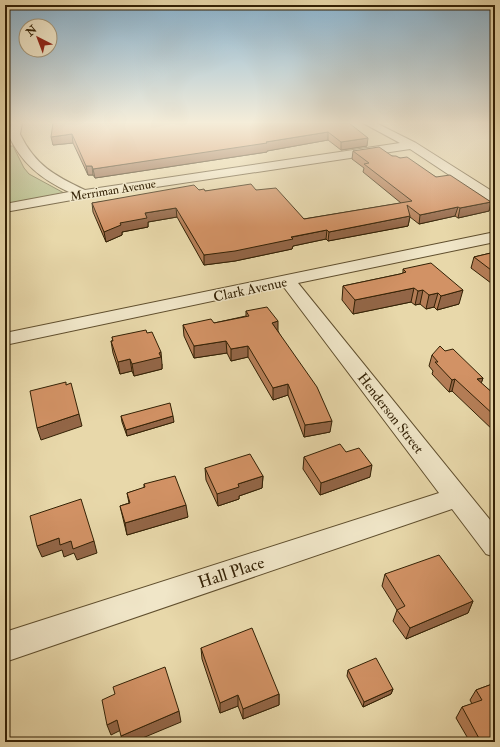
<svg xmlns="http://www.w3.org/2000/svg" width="500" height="747" viewBox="0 0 500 747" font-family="'IM FELL Double Pica',serif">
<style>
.green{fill:#b4bf8a;stroke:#747048}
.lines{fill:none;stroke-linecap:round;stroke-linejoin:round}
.minor-casing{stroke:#604f2e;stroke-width:2}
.minor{fill:#f0e6c8;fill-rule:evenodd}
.wall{fill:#b57e57;stroke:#332105}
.shaded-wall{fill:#936647;stroke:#332105}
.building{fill:#d29265;stroke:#332105}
.labels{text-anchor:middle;stroke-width:3;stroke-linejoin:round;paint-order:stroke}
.far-street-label{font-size:12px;fill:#332105;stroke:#f0e6c8}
.street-label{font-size:14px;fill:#332105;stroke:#f0e6c8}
.near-street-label{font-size:17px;fill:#332105;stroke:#f0e6c8}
</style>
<rect width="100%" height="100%" fill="#e8d8aa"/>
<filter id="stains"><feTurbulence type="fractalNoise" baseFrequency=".005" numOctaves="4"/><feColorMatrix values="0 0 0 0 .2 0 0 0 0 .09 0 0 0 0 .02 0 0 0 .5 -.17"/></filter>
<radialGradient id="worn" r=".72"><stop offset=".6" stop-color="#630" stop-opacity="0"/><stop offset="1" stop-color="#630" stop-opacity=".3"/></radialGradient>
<path class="green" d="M9 146H13L24 168 29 174 64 193 5 204V148Z"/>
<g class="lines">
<g class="minor-casing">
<g id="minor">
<path d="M12 123H22L20 134C35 165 55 176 85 190L400 143 363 123H376L416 143 495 193V203L490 202 410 149 83 198 5 212V204L69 192C41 179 21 163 8 134Z"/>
<path d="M495 232V242L298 283 495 526V557L486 554 452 509 5 662V632L439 493 283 286 5 345V333Z"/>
</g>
</g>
<use href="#minor" class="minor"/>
</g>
<g class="wall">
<path d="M53 123H349L367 146 341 150 328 140 267 151V152L95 178 93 175H88L73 143 53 145Z"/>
<path d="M353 151 392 156 400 158 436 177 491 202 489 211 458 218 455 216 419 224 410 217 408 226 328 241 326 239 293 246 292 249 235 261 204 265 177 217 148 222V227L122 232V235L106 242 93 212 92 203 199 190 205 191 256 190 304 219 401 203 363 172 364 168 352 159Z"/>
<path d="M495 252V286L471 268 474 257Z"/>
<path d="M403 269 459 304 437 310 434 307 426 309 420 304 415 305 411 302 353 314 342 300 343 286 400 274 403 273Z"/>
<path d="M246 311 278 331 330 432 304 437 288 395 273 400 248 357 231 361 227 353 194 358 184 336 183 325 214 323 246 316Z"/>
<path d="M112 337 162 364V369L134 376 132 371 120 374 113 353 111 341H113Z"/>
<path d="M445 351 483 378 481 383 495 395V432L452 391 449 392 432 374 433 371 429 366 432 355Z"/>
<path d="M121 416 174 422 127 436 122 422Z"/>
<path d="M346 452 370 477 320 495 303 469 304 457Z"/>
<path d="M205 468 263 476 262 488 239 496V499L218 506 206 480Z"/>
<path d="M144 484 188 517 127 535 120 506 129 503 127 493 144 488Z"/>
<path d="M385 574 473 601 468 613 406 639 393 621 397 610 382 586Z"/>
<path d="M201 648 279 694V705L243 719 238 706 220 713 202 659Z"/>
<path d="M348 670 393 689 391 694 363 707 347 676Z"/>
<path d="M495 683V742H470L456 718 462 707 472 704 470 700 476 690Z"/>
</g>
<g class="shaded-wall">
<path d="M328 132V140L267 151V152L95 178 93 169 266 142Z"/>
<path d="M72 134 73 143 53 145 51 137Z"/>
<path d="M368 138 367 146 341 150V142Z"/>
<path d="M86 166H92L93 175H88Z"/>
<path d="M491 202 489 211 458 218 460 208Z"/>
<path d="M458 207 455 216 419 224 420 215Z"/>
<path d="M176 208 177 217 148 222V227L122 232V235L106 242 104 232 120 223 145 213Z"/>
<path d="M410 216 408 226 328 241 329 232Z"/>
<path d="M327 230 326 239 293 246 292 249 235 261 204 265V255Z"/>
<path d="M414 288 411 302 353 314 355 300Z"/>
<path d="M423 290 420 304 415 305 418 291Z"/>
<path d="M463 290 459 304 437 310 441 296Z"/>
<path d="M438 293 434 307 426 309 429 295Z"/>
<path d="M278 321V332L272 323Z"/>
<path d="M226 341 227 353 194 358V346Z"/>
<path d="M248 346V357L231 361V349Z"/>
<path d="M161 352 162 364V369L134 376 132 364Z"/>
<path d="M130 359 132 371 120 374 118 362Z"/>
<path d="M483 378 479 390 477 379Z"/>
<path d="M455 379 452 391 449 392 452 380Z"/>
<path d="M288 384V395L273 400V388Z"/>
<path d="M79 414 82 426 41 440 37 428Z"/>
<path d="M173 416 174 422 127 436 126 430Z"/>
<path d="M332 421 330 432 304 437 305 425Z"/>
<path d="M372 465 370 477 320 495 321 483Z"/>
<path d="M263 476 262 488 239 496V499L218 506 217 494 238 484Z"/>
<path d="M186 505 188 517 127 535 125 523Z"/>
<path d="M59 538 71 541H94L97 553 77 560 74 553 64 557 62 550 42 557 37 546Z"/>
<path d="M473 601 468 613 406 639 410 628Z"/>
<path d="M393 689 391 694 363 707 364 702Z"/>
<path d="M279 694V705L243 719V709Z"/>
<path d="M238 695V706L220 713V703Z"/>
<path d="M179 711 181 722 133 742H124L121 736Z"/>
<path d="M117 720 121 730 111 735 107 725Z"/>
</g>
<g class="building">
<path d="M53 123H349L368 138 341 142 328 132 266 142 267 143 93 169 92 166H86L72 134 51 137Z"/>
<path d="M379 147 392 156H396L400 158 407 157 436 177 450 175 491 202 460 208 458 207 420 215 407 205 410 216 329 232 327 230 291 237 293 239 235 251 204 255 176 208 145 213 147 218 120 223 121 225 104 232 92 203 194 185 199 190 204 189 205 191 251 184 256 190 276 188 304 219 412 201 364 164 369 163 353 151Z"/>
<path d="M495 252V273L474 257Z"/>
<path d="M431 263 463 290 441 296 438 293 429 295 423 290 418 291 414 288 355 300 343 286 400 274 406 272 403 269Z"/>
<path d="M267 307 278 321 272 323 317 387 332 421 305 425 288 384 273 388 248 346 231 349 226 341 194 346 183 325 211 319 214 323 249 316 246 311Z"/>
<path d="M146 330 147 333 152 332 161 352 159 353 161 357 132 364 130 359 118 362 111 341H113L112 337Z"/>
<path d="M440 346 445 351 453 349 483 378 477 379 495 395V416L455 379 452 380 435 362H438L432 355Z"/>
<path d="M66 382V385L71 383 79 414 37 428 30 391Z"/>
<path d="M170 403 173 416 126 430 121 416Z"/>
<path d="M340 444 346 452 359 448 372 465 321 483 304 457Z"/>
<path d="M250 454 263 476 238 484 239 487 217 494 205 468Z"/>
<path d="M175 476 186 505 125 523 120 506 130 503 127 493 145 487 144 484Z"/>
<path d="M81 499 94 541 73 549 71 541 60 545 59 538 37 546 30 516Z"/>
<path d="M439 555 473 601 410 628 397 610 405 606 385 574Z"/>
<path d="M252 628 279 694 243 709 238 695 220 703 201 648Z"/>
<path d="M376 658 393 689 364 702 348 670Z"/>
<path d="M165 667 179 711 121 736 117 720 107 725 102 700 115 694 113 687Z"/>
<path d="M495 683V742H481L462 707 482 700 476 690Z"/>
</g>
<linearGradient id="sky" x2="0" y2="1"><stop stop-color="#89b5d3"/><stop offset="0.54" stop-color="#f5edd9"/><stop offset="1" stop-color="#f5edd9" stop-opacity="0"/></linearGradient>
<rect width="500" height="227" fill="url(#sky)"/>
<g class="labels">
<g class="far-street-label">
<text transform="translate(113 190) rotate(-9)" y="4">Merriman Avenue</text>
</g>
<g class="street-label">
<text transform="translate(250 289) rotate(-12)" y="5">Clark Avenue</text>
<text transform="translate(391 413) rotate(52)" y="5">Henderson Street</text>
</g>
<g class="near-street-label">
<text transform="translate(231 572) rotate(-18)" y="6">Hall Place</text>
</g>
</g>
<rect width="500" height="747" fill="none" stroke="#e8d8aa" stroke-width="20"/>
<rect x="6" y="6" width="488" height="735" fill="none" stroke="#332105" stroke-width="2"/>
<rect x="10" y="10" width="480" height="727" fill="none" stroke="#332105"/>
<g transform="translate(38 38) rotate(318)"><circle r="19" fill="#f0e6c8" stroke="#a4977a"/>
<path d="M0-3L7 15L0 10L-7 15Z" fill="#8f2418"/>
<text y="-6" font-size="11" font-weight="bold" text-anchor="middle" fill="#332105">N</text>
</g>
<rect width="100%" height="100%" filter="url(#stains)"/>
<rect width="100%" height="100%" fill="url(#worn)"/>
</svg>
